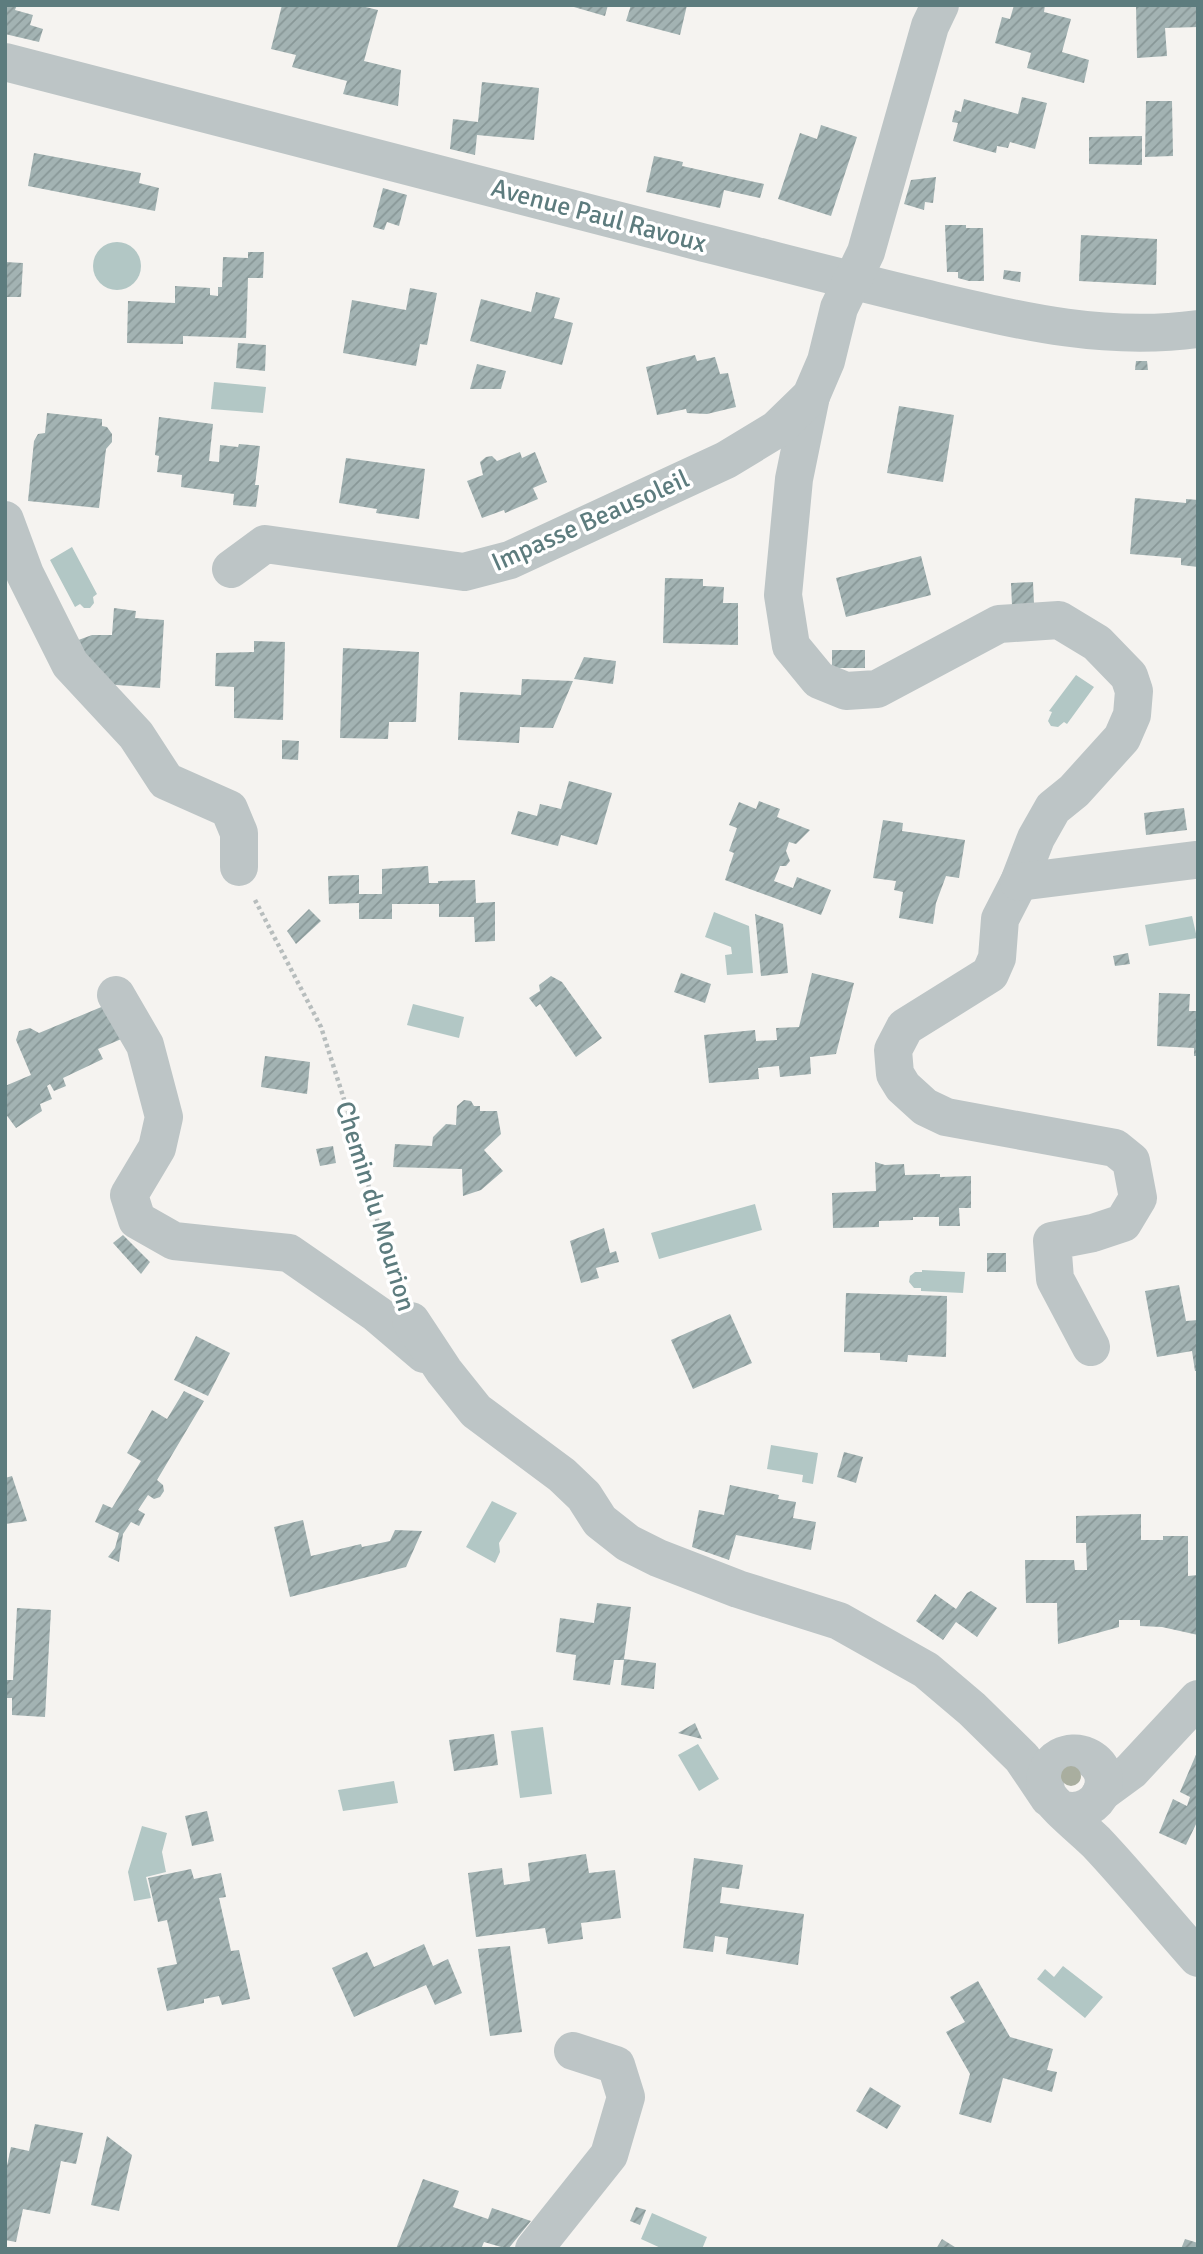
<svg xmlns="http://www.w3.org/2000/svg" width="1203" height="2254" viewBox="0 0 1203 2254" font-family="Signika,sans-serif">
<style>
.water{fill:#b2c7c5}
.building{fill:url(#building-hatch)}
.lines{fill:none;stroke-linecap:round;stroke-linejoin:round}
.path{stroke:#b7bdbd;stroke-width:4.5;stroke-dasharray:3.5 3.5;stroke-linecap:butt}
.minor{stroke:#bdc5c6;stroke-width:38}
.tree{fill:#a9ae9f}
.labels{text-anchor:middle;stroke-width:7;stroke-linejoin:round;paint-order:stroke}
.street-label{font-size:26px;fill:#5d7c7e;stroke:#fff}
</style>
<defs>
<pattern id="building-hatch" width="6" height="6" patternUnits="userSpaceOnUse" patternTransform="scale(1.75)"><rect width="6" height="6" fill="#a3b3b3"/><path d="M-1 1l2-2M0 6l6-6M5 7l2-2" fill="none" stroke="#889797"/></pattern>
</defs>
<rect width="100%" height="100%" fill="#f5f3f0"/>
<g class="water">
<circle cx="117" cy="266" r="24"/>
<path d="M214 382 266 387 263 413 211 409Z"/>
<path d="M72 547 97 594 93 597 94 603 90 608H84L80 604 75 607 50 560Z"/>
<path d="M1076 675 1094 687 1067 724 1064 722 1058 727 1051 726 1048 721 1052 712 1049 711Z"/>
<path d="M714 912 749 926 753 973 727 975 725 955 732 954 731 947 705 937Z"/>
<path d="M1192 916 1197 938 1149 946 1145 925Z"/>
<path d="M413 1004 464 1017 459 1038 407 1025Z"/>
<path d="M755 1204 762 1230 659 1259 651 1233Z"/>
<path d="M922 1270 965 1272 963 1293 921 1291V1288H914L909 1282 910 1276 915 1272H922Z"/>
<path d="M771 1445 818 1453 813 1484 802 1482 803 1475 767 1469Z"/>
<path d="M492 1501 517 1513 499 1543 500 1552 495 1563 466 1547Z"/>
<path d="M543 1727 552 1794 520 1798 511 1731Z"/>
<path d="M698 1744 719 1779 699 1791 678 1755Z"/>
<path d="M394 1781 398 1803 343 1811 338 1790Z"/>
<path d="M142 1826 167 1833 162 1852 166 1872 146 1877 151 1898 134 1901 128 1872Z"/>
<path d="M1063 1966 1103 1997 1085 2018 1037 1979 1045 1969 1054 1977Z"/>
<path d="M652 2213 707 2237 702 2249H663L641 2239Z"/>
</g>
<g class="building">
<path d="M5 5H17L15 10 33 15 30 25 43 29 39 42 5 34Z"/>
<path d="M282 5H357L378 10 364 61 401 70 398 106 343 94 347 81 292 67 296 55 271 49Z"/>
<path d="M567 5H608L605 16Z"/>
<path d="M631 5H687L680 35 626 21Z"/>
<path d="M1014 5H1045L1044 12 1071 19 1062 52 1089 60 1084 83 1027 68 1031 53 995 43 1002 17 1010 19Z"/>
<path d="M1136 5H1198V27L1165 28 1167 56 1137 58Z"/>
<path d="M482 82 539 88 534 140 477 135 475 155 450 149 453 119 478 122Z"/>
<path d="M1022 97 1047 103 1035 149 1010 142 1008 148 997 146 996 153 953 141 958 123 952 122 955 110 961 112 964 99 1018 114Z"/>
<path d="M1146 101H1172L1173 156 1145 157Z"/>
<path d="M821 125 857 137 831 216 778 199 800 133 817 139Z"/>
<path d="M1142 136V165L1089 164V137Z"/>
<path d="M34 153 141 173 139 183 159 188 155 211 28 186Z"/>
<path d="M654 156 683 162 682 166 764 184 760 198 724 190 720 208 646 192Z"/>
<path d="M936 177 933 203 925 202 924 210 904 204 911 180Z"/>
<path d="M383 188 407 195 399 226 387 222 384 230 373 227Z"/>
<path d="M945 225H966V228H983L984 281H969L958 278V272H947Z"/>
<path d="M1081 235 1157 239 1156 285 1079 281Z"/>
<path d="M248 252H264L263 278H248L246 338 183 336V344L127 343 128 301 175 303V286L210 288V295L218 296V287H222L223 257 248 258Z"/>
<path d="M5 262 23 263 21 297H5Z"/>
<path d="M1004 270 1021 272 1020 282 1003 279Z"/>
<path d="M410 288 437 293 427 345 420 344 416 366 343 353 352 300 406 310Z"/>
<path d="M536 292 560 298 554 318 573 323 562 365 470 341 481 299 531 312Z"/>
<path d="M238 343 266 345 265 371 236 368Z"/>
<path d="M695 355 697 361 715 357 720 374 728 373 736 407 707 414 687 413 686 409 657 415 646 367Z"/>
<path d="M1136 361H1147L1148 370H1135Z"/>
<path d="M477 364 506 371 501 389H470Z"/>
<path d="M899 406 954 415 943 482 887 473Z"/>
<path d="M47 413 102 419V426L107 427 112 434V442L106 449 99 508 28 501 34 441 38 434 45 433Z"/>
<path d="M159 417 213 424 209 461 219 462 220 445 238 447 239 444 260 446 255 485H259L256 507 233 505 234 494 181 487 182 475 157 472 159 456 155 455Z"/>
<path d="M520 452 522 458 535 452 547 482 533 488 538 499 505 513 504 510 482 518 467 481 483 475 480 462 486 457 492 456 497 461Z"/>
<path d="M346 458 425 469 419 519 376 513 377 509 339 503Z"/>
<path d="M1135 498 1186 503V499L1198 500V567L1181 565V558L1130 554Z"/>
<path d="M921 556 931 595 846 617 836 578Z"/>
<path d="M665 578 703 579V586L724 587 723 603H738V645L663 643Z"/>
<path d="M1033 582 1034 604 1012 606 1011 583Z"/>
<path d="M114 608 136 611 135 618 164 620 160 688 102 684 73 642 92 635H112Z"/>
<path d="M254 641 285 642 283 720 234 718V687L215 686 216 653 254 652Z"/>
<path d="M343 648 419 652 416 722H389L388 739 340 738Z"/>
<rect x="832" y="650" width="33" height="18"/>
<path d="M584 657 616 661 613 684 574 679Z"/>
<path d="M522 679 573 681 553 728 520 727 519 743 458 740 460 692 521 695Z"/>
<path d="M282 740 299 741 298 760 282 759Z"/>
<path d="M569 781 612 793 597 845 561 835 558 846 511 834 518 811 537 816 540 804 561 809Z"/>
<path d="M759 801 780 809 777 817 810 830 796 844 789 842 786 851 790 861 786 866H780L774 881 793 888 797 877 831 890 821 915 725 880 734 853 729 851 737 828 729 825 739 802 756 809Z"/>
<path d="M1184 808 1187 830 1146 835 1144 813Z"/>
<path d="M883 820 903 823 902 831 965 840 959 878 946 876 936 903 933 924 899 918 903 892 894 890 896 881 873 878Z"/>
<path d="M428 866 429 883H438V881L475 880 476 903 495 902V941L475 942 474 917H439V904H392V919H359V903L329 904 328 876 359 875V894H382V869Z"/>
<path d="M309 909 321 921 296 944 287 931Z"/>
<path d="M755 914 783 924 788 973 761 976Z"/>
<path d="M1128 953 1130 964 1115 966 1113 956Z"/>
<path d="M681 973 711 984 705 1003 674 992Z"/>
<path d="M812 973 854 983 836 1054 810 1057 811 1074 780 1077 779 1066 758 1068 759 1079 709 1083 704 1035 755 1030 756 1041 777 1040 776 1028 799 1027Z"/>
<path d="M551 976 562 982 602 1038 576 1057 540 1004 536 1007 529 998 540 991 539 985Z"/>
<path d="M1159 993 1190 994 1189 1011H1198V1056H1194V1048L1157 1046Z"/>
<path d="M111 1003 126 1037 98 1049 103 1059 63 1078 66 1086 54 1091 50 1084 47 1086 52 1099 40 1104 42 1111 16 1128 5 1113V1086L31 1075 16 1040 19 1031 30 1028 39 1033Z"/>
<path d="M265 1056 310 1062 307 1094 261 1087Z"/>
<path d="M464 1100 471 1101 474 1106H480V1111H497L501 1134 484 1150 503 1171 481 1190 463 1196 462 1169 393 1167 395 1144 432 1146 433 1137 446 1124 456 1125 457 1106Z"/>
<path d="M333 1146 336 1163 320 1166 316 1149Z"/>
<path d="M875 1162 885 1165 904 1164 905 1175 940 1174V1177L971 1176V1208H959L960 1226H939V1217H913V1220L879 1221V1227L833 1228 832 1193 876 1191Z"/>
<path d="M604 1228 610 1253 616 1251 619 1262 596 1268 599 1278 581 1283 570 1241Z"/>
<path d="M123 1235 150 1262 141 1274 113 1243Z"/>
<rect x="987" y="1253" width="19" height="19"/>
<path d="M1179 1285 1186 1321 1198 1320V1371H1195L1192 1351 1157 1357 1145 1291Z"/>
<path d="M846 1293 947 1296 946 1357 908 1355 907 1362 880 1360V1353L844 1352Z"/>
<path d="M730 1314 752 1363 693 1389 671 1340Z"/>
<path d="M196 1336 230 1353 208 1396 174 1380Z"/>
<path d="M184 1391 204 1401 157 1480 163 1485 164 1491 160 1497 154 1499 148 1495 138 1510 145 1514 139 1526 131 1522 123 1534 119 1562 108 1557 115 1548 119 1533 95 1522 103 1504 112 1508 141 1461 127 1453 152 1410 167 1419Z"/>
<path d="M844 1452 863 1457 856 1483 837 1477Z"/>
<path d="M12 1476 27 1521 5 1524V1478Z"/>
<path d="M730 1485 779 1495 778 1499 796 1502 793 1518 816 1522 811 1550 736 1535 729 1560 692 1547 699 1510 724 1515Z"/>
<path d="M1141 1514V1540H1163V1536H1188V1576L1198 1575V1635L1162 1627 1140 1626V1620H1119V1627L1058 1644 1057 1603H1026L1025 1560H1074L1075 1570H1087L1086 1543H1076V1516Z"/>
<path d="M303 1520 311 1556 361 1544 362 1547 390 1541 395 1530 422 1531 406 1567 290 1597 274 1527Z"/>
<path d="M971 1591 997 1608 977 1637 956 1622 943 1640 916 1621 935 1594 956 1609 967 1593Z"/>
<path d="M597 1603 631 1607 624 1659 656 1663 654 1689 621 1685 624 1660H614L610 1685 573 1680 576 1655 556 1652 560 1618 594 1623Z"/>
<path d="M17 1608 51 1610 45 1717 12 1715V1698H5V1680H13Z"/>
<path d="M695 1723 702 1739 678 1733Z"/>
<path d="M494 1734 498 1765 454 1771 449 1740Z"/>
<path d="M1198 1750V1820L1186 1845 1159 1833 1173 1799 1187 1806 1190 1797 1180 1792Z"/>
<path d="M207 1811 214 1841 192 1846 185 1816Z"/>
<path d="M586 1854 589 1873 615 1870 621 1918 581 1923 583 1939 548 1944 545 1928 476 1937 468 1873 502 1868 504 1885 530 1881 528 1863Z"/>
<path d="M694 1858 743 1865 739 1889 722 1887 720 1903 804 1914 798 1965 726 1954 728 1938 715 1936 713 1952 683 1948Z"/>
<path d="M191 1869 194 1879 221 1873 226 1897 219 1898 231 1951 239 1950 250 1999 222 2005 219 1996 204 1999V2003L167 2011 157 1968 177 1964 167 1920 158 1922 148 1878Z"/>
<path d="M424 1944 433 1966 448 1959 462 1993 435 2005 426 1985 354 2017 332 1968 367 1952 374 1967Z"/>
<path d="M510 1946 522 2032 490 2036 478 1949Z"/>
<path d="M978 1981 1010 2037 1053 2049 1047 2070 1057 2072 1052 2092 1003 2078 991 2123 959 2114 970 2074 946 2032 965 2022 950 1997Z"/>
<path d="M870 2087 901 2106 887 2129 856 2111Z"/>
<path d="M35 2124 83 2133 76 2164 61 2161 50 2214 23 2209 16 2242 5 2240V2175L11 2147 29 2151Z"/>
<path d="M107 2136 132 2155 119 2211 91 2205Z"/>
<path d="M423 2179 459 2191 453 2207 488 2219 492 2208 531 2221 508 2249 484 2242 481 2249H396Z"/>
<path d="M636 2207 646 2210 640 2225 630 2221Z"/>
<path d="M942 2239 958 2249H936Z"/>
<path d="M1185 2239 1198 2243V2249H1181Z"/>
</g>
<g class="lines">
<path class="path" d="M255 900 321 1027 356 1137 383 1243 396 1280"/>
<g class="minor">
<path d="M5 62C236 121 467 180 697 241 773 260 848 280 924 298 1017 320 1102 342 1198 329"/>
<path d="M811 396 794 479 783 595 791 646 819 680 846 691 877 689 999 624 1059 620 1097 643 1129 676 1134 691 1132 715 1122 738 1074 791 1053 808 1036 838 1019 882 1000 919 997 958 990 974 905 1027 893 1050 895 1074 903 1087 925 1107 946 1117 1115 1148 1131 1161 1138 1198 1123 1223 1093 1233 1052 1241 1055 1279 1091 1347"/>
<path d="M5 520 25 574 70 664 136 735 166 781 229 809 239 833V867"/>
<path d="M231 569 265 544 464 572 510 560 726 460 777 429 811 396 826 361 839 308 866 252 930 26 940 5"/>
<path d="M1019 882 1195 860"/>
<path d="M116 995 145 1045 164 1117 157 1148 129 1195 137 1220 174 1241 289 1253 377 1314 424 1354"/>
<path d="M411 1321 444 1371 476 1411 562 1475 584 1496 600 1521 628 1543 658 1558 738 1589 839 1621 926 1670 972 1709 1022 1758 1049 1798"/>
<path d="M1101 1793 1131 1771 1198 1699"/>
<path d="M1064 1810C1101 1818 1120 1771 1086 1756 1078 1752 1068 1753 1060 1757 1047 1764 1042 1780 1047 1793 1051 1803 1086 1832 1096 1842 1131 1879 1164 1920 1198 1958"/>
<path d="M534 2249 609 2155 626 2097 616 2065 573 2051"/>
</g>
</g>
<circle class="tree" cx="1071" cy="1776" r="10"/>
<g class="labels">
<g class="street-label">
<text transform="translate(599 215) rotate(15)" y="9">Avenue Paul Ravoux</text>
<text transform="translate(590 520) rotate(-24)" y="9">Impasse Beausoleil</text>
<text transform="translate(376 1206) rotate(73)" y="9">Chemin du Mourion</text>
</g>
</g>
<rect width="1203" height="2254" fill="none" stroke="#5d7c7e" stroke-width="14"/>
</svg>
